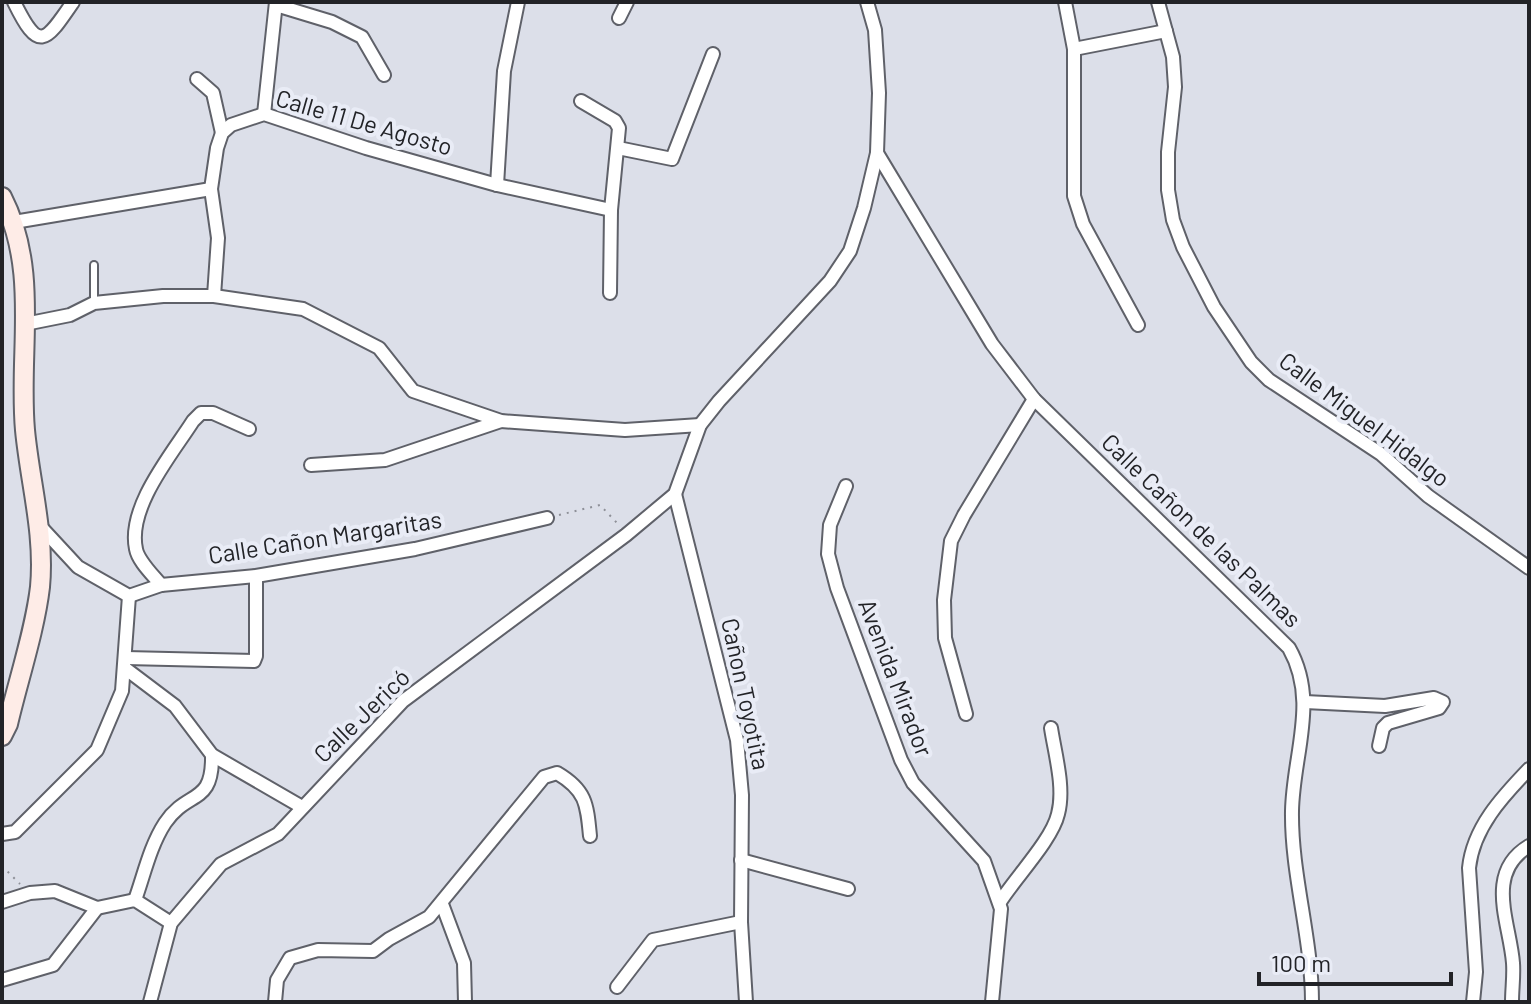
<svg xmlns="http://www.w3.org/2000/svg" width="1531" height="1004" viewBox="0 0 1531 1004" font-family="Barlow,sans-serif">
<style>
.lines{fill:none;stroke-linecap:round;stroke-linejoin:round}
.lane-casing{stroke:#5f6169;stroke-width:10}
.street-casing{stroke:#5f6169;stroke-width:16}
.secondary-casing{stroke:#5f6169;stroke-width:22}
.path{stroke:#8e9098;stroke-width:2;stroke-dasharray:2 6;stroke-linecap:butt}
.lane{stroke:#fff;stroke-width:6}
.street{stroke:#fff;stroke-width:12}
.secondary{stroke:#feece7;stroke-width:18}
.labels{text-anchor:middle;stroke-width:8;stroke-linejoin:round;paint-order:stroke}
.street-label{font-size:24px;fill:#222327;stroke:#e9ecf6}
</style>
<rect width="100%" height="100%" fill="#dcdfe9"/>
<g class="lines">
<g class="lane-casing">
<path id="lane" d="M94 303V265"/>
</g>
<g class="street-casing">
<g id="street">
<path d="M14 2C39 53 45 43 73 2"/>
<path d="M1065 2 1074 49V196L1083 224 1138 325"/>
<path d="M1158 2 1173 57 1175 87 1168 152V190L1173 220 1183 247 1214 307 1251 362 1269 380 1381 454 1428 496 1529 568"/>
<path d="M276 5 332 22 362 37 384 75"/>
<path d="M619 18 627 2"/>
<path d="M1074 49 1166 31"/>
<path d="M197 79 213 93 222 133"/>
<path d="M581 101 615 121 619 128 611 210 610 293"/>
<path d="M264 114 276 2"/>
<path d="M618 148 672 159 713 54"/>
<path d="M877 153 992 344 1034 399 1289 648C1319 701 1293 754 1292 811 1291 874 1312 938 1312 1002"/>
<path d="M497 185 504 71 518 2"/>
<path d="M14 222 211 189"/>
<path d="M214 296 218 238 211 189 217 148 222 133 231 125 264 114 366 148 497 185 611 210"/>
<path d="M25 324 70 315 94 303 163 296H214L303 309 379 348 413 391 501 421 625 430 700 425"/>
<path d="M311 465 385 460 501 421"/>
<path d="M846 486 830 525 828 554 837 588 901 760 913 783 984 861 1001 909 992 1002"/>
<path d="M675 494 737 740 742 795 741 922 746 1002"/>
<path d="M40 526 78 567 129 596 161 585 256 576 415 549 547 518"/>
<path d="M161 585C153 575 138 561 136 549 127 507 172 454 193 421L201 413H213L249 429"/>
<path d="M126 658 254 661 256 656V576"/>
<path d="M126 669 175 706 212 755 302 807"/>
<path d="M1305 702 1385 706 1434 698 1443 702 1439 708 1388 723 1383 728 1379 746"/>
<path d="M966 714 945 638 944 600 951 541 964 515 1034 399"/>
<path d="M2 834 15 832 97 750 122 691 129 596"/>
<path d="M741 860 848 889"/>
<path d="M135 900C144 875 150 846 165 823 188 789 213 806 212 755"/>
<path d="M2 902 30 893 55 891 97 908 135 900 171 923"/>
<path d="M1000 902C1015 878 1052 840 1058 814 1065 788 1055 754 1051 728"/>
<path d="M442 904 464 963 465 1002"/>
<path d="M2 980 53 965 97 908"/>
<path d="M617 987 653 940 741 922"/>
<path d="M150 1002 171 923 221 864 278 834 403 701 626 535 675 494 700 425 719 401 830 281 850 251 864 208 877 153 879 93 875 30 867 2"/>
<path d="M275 1002 277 980 290 958 318 950 373 951 389 939 429 917 544 777 557 773C586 790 587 804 590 836"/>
<path d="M1473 1002 1476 972 1469 868C1473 828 1502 797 1529 769"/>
<path d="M1512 1002C1512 989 1514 976 1513 963 1510 923 1484 873 1529 846"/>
</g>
</g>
<g class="secondary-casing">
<path id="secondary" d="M2 197C40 271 18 352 25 430 30 483 45 533 40 587 35 630 18 681 8 724L2 736"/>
</g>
<g class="path">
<path d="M559 515 600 505 618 524"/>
<path d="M2 866 20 884"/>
</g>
<use href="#lane" class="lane"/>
<use href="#street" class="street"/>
<use href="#secondary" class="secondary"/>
</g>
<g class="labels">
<g class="street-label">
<text transform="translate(364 123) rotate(16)" y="8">Calle 11 De Agosto</text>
<text transform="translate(1364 420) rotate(37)" y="8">Calle Miguel Hidalgo</text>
<text transform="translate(1201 531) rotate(44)" y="8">Calle Cañon de las Palmas</text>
<text transform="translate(325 538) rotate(-9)" y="8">Calle Cañon Margaritas</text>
<text transform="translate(895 678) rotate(69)" y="8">Avenida Mirador</text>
<text transform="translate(745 694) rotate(78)" y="8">Cañon Toyotita</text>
<text transform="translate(362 716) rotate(-44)" y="8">Calle Jericó</text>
</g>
</g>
<rect width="1531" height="1004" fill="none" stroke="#222327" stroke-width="8"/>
<path d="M1259 972v12h192v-12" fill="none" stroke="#222327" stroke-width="4"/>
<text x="1271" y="972" font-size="24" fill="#222327" stroke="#e9ecf6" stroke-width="6" paint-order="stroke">100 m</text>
</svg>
